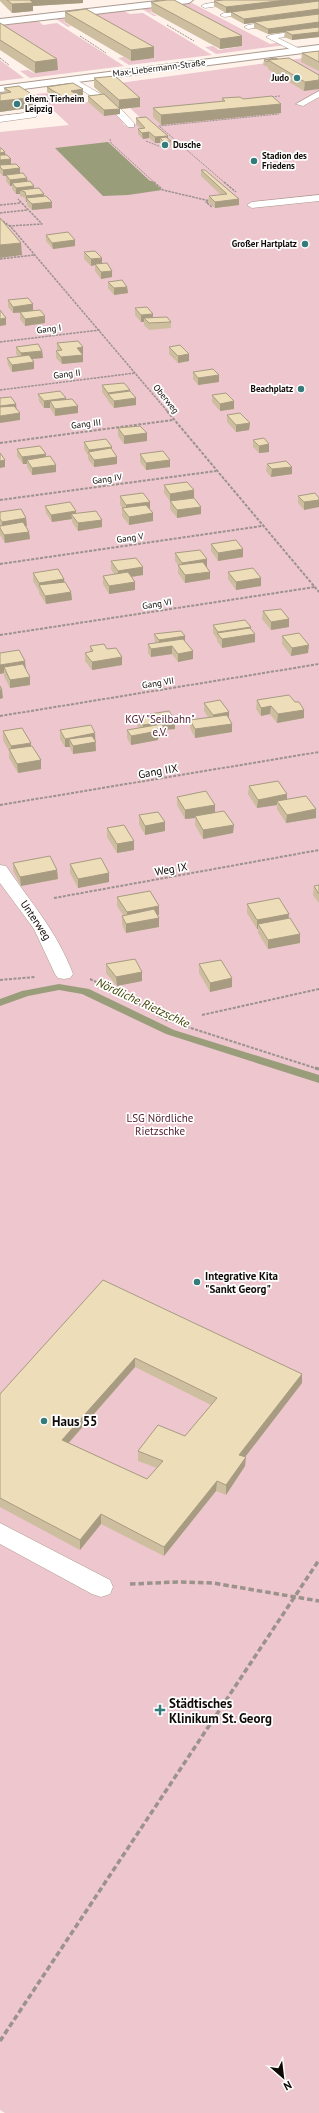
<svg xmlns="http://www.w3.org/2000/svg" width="319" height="2113" viewBox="0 0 319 2113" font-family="'PT Sans',sans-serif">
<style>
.green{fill:#edc6ce}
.water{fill:#999d79}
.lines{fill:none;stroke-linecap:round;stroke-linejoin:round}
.stream{fill:#999d79;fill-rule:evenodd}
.service-casing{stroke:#ab9a8d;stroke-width:1}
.minor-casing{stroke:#ab9a8d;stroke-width:2}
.primary-casing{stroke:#ab9a8d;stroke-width:2}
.path-far4{stroke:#9b928c;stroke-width:1;stroke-dasharray:2 1;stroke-linecap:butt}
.path-far3{stroke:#9b928c;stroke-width:1.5;stroke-dasharray:2.5 1;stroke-linecap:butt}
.path-far2{stroke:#9b928c;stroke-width:2;stroke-dasharray:3 1.5;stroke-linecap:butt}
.path-far1{stroke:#9b928c;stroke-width:3;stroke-dasharray:4.5 2.5;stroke-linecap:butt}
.path{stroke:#9b928c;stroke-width:3.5;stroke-dasharray:5.5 3;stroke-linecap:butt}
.service{fill:#fff;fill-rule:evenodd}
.minor{fill:#fff;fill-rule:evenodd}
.primary{fill:#fff;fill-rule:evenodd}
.wall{fill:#cdbe9f;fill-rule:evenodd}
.shaded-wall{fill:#a79b82}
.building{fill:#eeddb9;stroke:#a79b82;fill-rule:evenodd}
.poi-dot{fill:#337c7b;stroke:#fff;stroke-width:1.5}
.labels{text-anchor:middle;stroke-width:3.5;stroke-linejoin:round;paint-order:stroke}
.far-street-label{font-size:9px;fill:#100a06;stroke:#fff}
.far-poi-label{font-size:9px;font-weight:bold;fill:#100a06;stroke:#fff;text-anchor:end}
.park-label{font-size:11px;fill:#4f1b2c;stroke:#fff}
.street-label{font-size:11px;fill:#100a06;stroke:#fff}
.poi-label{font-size:11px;font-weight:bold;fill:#100a06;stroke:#fff;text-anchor:start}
.water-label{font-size:12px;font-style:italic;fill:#3e4100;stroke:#fff}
.near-poi-label{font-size:13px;font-weight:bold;fill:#100a06;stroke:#fff;text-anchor:start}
</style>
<rect width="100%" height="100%" fill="#fef2eb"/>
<g class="green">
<path d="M192 3 270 44 281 42 286 45 216 54 205 47 213 46 219 50 243 46 173 9 150 12 157 16H154L142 9Z"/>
<path d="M124 11 130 14 143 13 212 55 129 65 118 58 124 57 130 61 155 58 87 19 64 22 71 26 68 27 56 19Z"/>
<path d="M38 21 43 25 57 23 124 66 30 78 20 71 28 70 34 73 59 70 0 33V26Z"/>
<path d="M319 56V2113H5L0 2110V132L69 125 36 94 47 93 65 104 88 102 120 114 124 125 146 123 130 108 140 107 112 84Z"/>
<path d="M0 60 24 78 0 81Z"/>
</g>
<path class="water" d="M108 142 150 181H152L162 190 128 195 103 196 55 148Z"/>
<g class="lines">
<path class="stream" d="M59 984 89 989 174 1030 319 1075V1083L166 1034 82 994 59 990 28 996 0 1006V999L22 991Z"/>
<g class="service-casing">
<g id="service">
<path d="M231 0 244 1 240 3 205 8 201 6 205 4Z"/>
<path d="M256 9 260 11 259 13 224 17 220 15 224 13Z"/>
<path d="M280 20H283V24L248 29 244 27 248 25Z"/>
<path d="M319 28V32L278 38 300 49V53H297L266 37 270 35Z"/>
<path d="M71 77 106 97 121 109 134 123V127H128L108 106 68 82V78Z"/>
<path d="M319 91V97L303 106 296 104Z"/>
<path d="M33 112 36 113V117L0 122V116Z"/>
<path d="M319 195V201L252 208 247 205 252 202Z"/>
<path d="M0 865 6 866C31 903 57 931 73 974L70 978 64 979 58 978 55 974 34 929 0 883Z"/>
<path d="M0 1523 110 1580 113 1587 110 1594 101 1597 92 1594 0 1544Z"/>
</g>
</g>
<g class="minor-casing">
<path id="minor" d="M166 0H193L189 3 0 25V19Z"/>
</g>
<g class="primary-casing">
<path id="primary" d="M319 45V51L0 92V86Z"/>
</g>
<g class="path-far4">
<path d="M167 25 194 41"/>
<path d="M80 36 106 53"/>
<path d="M0 58 9 65"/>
<path d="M269 97 280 96"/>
<path d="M110 139 111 143 155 183"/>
<path d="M146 141 161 147"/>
<path d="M225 183 159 126 279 114"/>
</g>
<g class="path-far3">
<path d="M154 182 163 190 210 201"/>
<path d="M224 182 236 192"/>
<path d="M208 202H206L212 207"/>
<path d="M0 205 21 203"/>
<path d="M0 213 27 210"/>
<path d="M0 219 11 227 168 412"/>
<path d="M9 226 42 224 18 199"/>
<path d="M0 259 34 255"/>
<path d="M0 342 100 330"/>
<path d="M0 390 135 373"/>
</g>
<g class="path-far2">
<path d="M167 411 319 592"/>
<path d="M0 443 173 420"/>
<path d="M0 500 216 471"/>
<path d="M0 564 262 526"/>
<path d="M0 635 315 587"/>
<path d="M0 716 319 664"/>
<path d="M0 805 319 752"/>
<path d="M54 898 319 850"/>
<path d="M90 979 123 995 166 1020 318 1069"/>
<path d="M0 980 35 977"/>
<path d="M202 1015 319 989"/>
</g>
<path class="path-far1" d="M315 1068 319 1069"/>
<g class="path">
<path d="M130 1584 177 1582 213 1583 319 1601"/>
<path d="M0 2041 319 1560"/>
</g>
<use href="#service" class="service"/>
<use href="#minor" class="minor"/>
<use href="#primary" class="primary"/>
</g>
<g class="wall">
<path d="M0 0H83V3L33 6V11L12 13 0 1Z"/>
<path d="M214 1H319L226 13 214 6Z"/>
<path d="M319 1V37L292 40 284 37 285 32 268 34 254 28V23L244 24 231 17V12Z"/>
<path d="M151 2 242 36V46L220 49 152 12Z"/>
<path d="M65 12 154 47V58L131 61 65 22Z"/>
<path d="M0 23 58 70 35 73 0 50Z"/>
<path d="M319 51V71L301 62 302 53Z"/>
<path d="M275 58 319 75 304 91 268 69V67L263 65 264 60Z"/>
<path d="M94 78 140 98V107L120 109V114L104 116 88 102V96L103 95 94 87Z"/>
<path d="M47 87 83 95 78 96H79V102L65 104 47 92Z"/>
<path d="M4 88 36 97V107L0 112V94L5 93Z"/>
<path d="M222 98 243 99 281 113 161 125 153 117V108L222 101Z"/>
<path d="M136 118 168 136V138L171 141V146L163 147 160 144V143H155L149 138 143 139 138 134V129L140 128 136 124Z"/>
<path d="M0 148 5 152V155L11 164 34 189 44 194V196L52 202V208L32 210 27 205V202H26L25 198 20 196V194H16L12 189V186H10L6 181V176H3L0 173Z"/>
<path d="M201 170H205L239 205 215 208 208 202 209 196 221 195 201 176Z"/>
<path d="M46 235 75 246 53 249 46 241Z"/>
<path d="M84 252 112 271V277L101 279 95 271V265L91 266 84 259Z"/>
<path d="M108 282 127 287 128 293 114 295 108 288Z"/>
<path d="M8 300 33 311 45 323 25 326 20 319V313H13L8 307Z"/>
<path d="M135 308 153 314V318L171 322V328L149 330 144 325V322H141L135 315Z"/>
<path d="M57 343 83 354H82L83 362 62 364 56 358V351L57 350Z"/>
<path d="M16 347 42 351 43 358 31 359 34 362V369L12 372 8 365 7 358 19 357 16 354Z"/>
<path d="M169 347 189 354V361L178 363 169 354Z"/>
<path d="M193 372 219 382 198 385 193 379Z"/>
<path d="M102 385 130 390 136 405 114 408 108 401V400L102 392Z"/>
<path d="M38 394 66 398V399L78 406V413L55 416 50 408H44L39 401Z"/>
<path d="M212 395 234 401V409L220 411 212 402Z"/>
<path d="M227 415 250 423 249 430 236 432 227 422Z"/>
<path d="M118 428 147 441 124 444 118 436Z"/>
<path d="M253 440 269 444V452L259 453 253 447Z"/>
<path d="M84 442 112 447V451L117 464 94 467 88 459V455L84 449Z"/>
<path d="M17 449 46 454V457L56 472 32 475 27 467V464H23L17 456Z"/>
<path d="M140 454 170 460V467L146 470 140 462Z"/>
<path d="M267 464 292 467V474L271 477 266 471Z"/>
<path d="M164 485 194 490V498L170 501 164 493Z"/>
<path d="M315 493 304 510 298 503V496Z"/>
<path d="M120 496 150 502V510L153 513V521L129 525 122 516V508L120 504Z"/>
<path d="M170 501 201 507V514L177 518 170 509Z"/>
<path d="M45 506 102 520V527L78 531 72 522V519L52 522 46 513Z"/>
<path d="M0 512 27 526H26L29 532 30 539 5 543 0 535Z"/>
<path d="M211 544 243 549V557L218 561 211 551Z"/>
<path d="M175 553 207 559V567L210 579 185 583 178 573V565L175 561Z"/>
<path d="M111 561 143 567V575L131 577 135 590 109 594 103 584V576L114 574 111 569Z"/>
<path d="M228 572 261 586 236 590 228 579Z"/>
<path d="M33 573 65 582 71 592 72 600 46 604 39 593V591L33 581Z"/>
<path d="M263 611 289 619V627L271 630 262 619Z"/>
<path d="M213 625 251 628 255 642 222 648 217 641V639L213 633Z"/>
<path d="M154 634 185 636V641L193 659 178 662 172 654 151 657 148 653V644L155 643Z"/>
<path d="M282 636 308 653 291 656 282 644Z"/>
<path d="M90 646 107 649 122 657V665L92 670 85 661V653L90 652Z"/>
<path d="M0 653 26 670 30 685 10 688 4 676V673L0 674Z"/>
<path d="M257 700 304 718 277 723 270 714 261 716 256 709Z"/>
<path d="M204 703 229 712V719L232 732 195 738 190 728V720L208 717 204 711Z"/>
<path d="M137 716 175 729 164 730V736L158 738V740L131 745 127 738V730L139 728 137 725Z"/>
<path d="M60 730 95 742 96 751 73 754 70 748V747H65L60 739Z"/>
<path d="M3 731 31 746 41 760V769L18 773 9 758V751L3 740Z"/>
<path d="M249 786 287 799 316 818 286 823 277 809V805L257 808 248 794Z"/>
<path d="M177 797 215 812 233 833 203 839 195 825V818L185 819 177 805Z"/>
<path d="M139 815 165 831 145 835 139 824Z"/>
<path d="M107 828 134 841V850L117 853 107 837Z"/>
<path d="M13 863 57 870 58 879 21 886 13 871Z"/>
<path d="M70 864 109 882 78 888 70 873Z"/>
<path d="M319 885V903L313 895 314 886Z"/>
<path d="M117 897 159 915H157L159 927 126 933 122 925V916L123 915 117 906Z"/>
<path d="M247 904 289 914 288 918 300 943 268 949 258 933V929H257L247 913Z"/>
<path d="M106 964 142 972V981L117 986 106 973Z"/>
<path d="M199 964 232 987 210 992 199 973Z"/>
<path d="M103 1280 302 1383 245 1457V1466L226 1495 216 1491 164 1556 101 1524 80 1550 0 1507V1394ZM135 1367 211 1405 185 1436 138 1451V1461L157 1468 147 1479 69 1443Z"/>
</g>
<g class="shaded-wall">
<path d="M28 0H83V3L33 6V11L12 13V4Z"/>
<path d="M286 0H319V1L226 13V7Z"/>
<path d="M319 9V14L244 24V19Z"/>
<path d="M319 22V28L285 31V32L268 34V29Z"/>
<path d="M319 32V37L292 40V35Z"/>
<path d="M242 36V46L220 49V39Z"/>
<path d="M154 47V58L131 61V50Z"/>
<path d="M57 59 58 70 35 73V62Z"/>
<path d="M319 80V89L304 91 305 82Z"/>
<path d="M83 89V95L71 97V91Z"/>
<path d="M79 96V102L65 104V98Z"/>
<path d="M36 97V107L0 112V101Z"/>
<path d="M140 98V107L120 109V114L104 116V110L119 109V100Z"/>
<path d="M281 104V113L161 125V115Z"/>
<path d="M149 132V138L143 139 142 133Z"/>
<path d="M168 136V141L160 138V143H155V137Z"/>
<path d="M5 152 6 158 0 159V153Z"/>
<path d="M11 159V165L0 166V160Z"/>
<path d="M20 168V174L3 176V170Z"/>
<path d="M27 178 28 184 12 183V186H10V180Z"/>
<path d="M34 186V192H25L20 190V194H16V188Z"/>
<path d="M44 194V200L26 198 27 202H26V196Z"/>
<path d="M239 199V205L215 208V202Z"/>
<path d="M52 202V208L32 210V204Z"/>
<path d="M75 240V246L53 249 52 243Z"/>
<path d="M21 243 22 255 0 258V245Z"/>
<path d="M102 258V265L95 264V265L91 266V259Z"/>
<path d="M112 271V277L101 279V272Z"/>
<path d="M127 287 128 293 114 295V288Z"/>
<path d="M33 304V311L13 313V307Z"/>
<path d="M153 314V321L144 318V322H141V315Z"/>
<path d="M45 316V323L25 326V319Z"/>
<path d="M6 318V325L0 326V319Z"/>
<path d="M83 347V354L77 355V348Z"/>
<path d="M42 351 43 358 22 360 21 353Z"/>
<path d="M189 354V361L178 363V356Z"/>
<path d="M83 355V362L62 364 61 357Z"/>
<path d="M34 362V369L12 372V365Z"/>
<path d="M219 375V382L198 385V378Z"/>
<path d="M130 390V397L108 394V400V393Z"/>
<path d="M66 398V406L50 401V408H44V401Z"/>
<path d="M136 398V405L114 408V401Z"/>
<path d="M234 401V409L220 411V404Z"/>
<path d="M16 404 17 412 0 414V406Z"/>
<path d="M78 406V413L55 416V409Z"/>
<path d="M20 413V420L0 423V416Z"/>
<path d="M250 423 249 430 236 432V425Z"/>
<path d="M147 433V441L124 444V436Z"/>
<path d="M269 444V452L259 453V446Z"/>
<path d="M112 447V454H89V450Z"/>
<path d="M46 454V461L27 460V464H23L22 457Z"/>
<path d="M117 457V464L94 467V460Z"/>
<path d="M5 460V467L0 468V461Z"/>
<path d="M170 460V467L146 470V463Z"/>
<path d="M56 465V472L32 475V468Z"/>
<path d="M292 467V474L271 477 272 469Z"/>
<path d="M194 490V498L170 501V494Z"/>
<path d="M319 500V507L304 510V502Z"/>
<path d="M150 502V510L126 513V505Z"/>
<path d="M201 507V514L177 518V510Z"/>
<path d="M76 511V519L71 514 72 519 52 522 51 515Z"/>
<path d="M153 513V521L129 525V517Z"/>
<path d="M26 518 27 526 2 529V522Z"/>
<path d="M102 520V527L78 531V523Z"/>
<path d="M29 532 30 539 5 543 4 535Z"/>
<path d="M243 549V557L218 561V553Z"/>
<path d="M207 559V567L182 571V563Z"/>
<path d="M143 567V575L118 579V571Z"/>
<path d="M210 572V579L185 583V575Z"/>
<path d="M261 578V586L236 590V582Z"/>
<path d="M64 579 65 587 39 585V591V583Z"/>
<path d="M135 582V590L109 594V586Z"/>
<path d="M71 592 72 600 46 604 45 596Z"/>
<path d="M289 619V627L271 630V622Z"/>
<path d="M251 627 250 635 255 634V642L222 648V639L218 634V632Z"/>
<path d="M185 636V644L172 647V654L151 657V649L159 648V640Z"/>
<path d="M309 645 308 653 291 656 292 648Z"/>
<path d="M193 651V659L178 662V654Z"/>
<path d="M122 657V665L92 670V662Z"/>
<path d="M25 661 26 670 4 667V673L0 674V665Z"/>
<path d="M30 677V685L10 688V680Z"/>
<path d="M0 690H2L3 698 0 699Z"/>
<path d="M271 706 270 714 261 716V708Z"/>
<path d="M304 710V718L277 723 278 714Z"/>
<path d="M229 712V720L213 723V715Z"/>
<path d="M175 720V729L164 730V736L158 738V740L131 745V736L143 734V725Z"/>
<path d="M232 724V732L195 738V729Z"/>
<path d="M95 733 96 751 73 754V746L69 739 70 747H65V739Z"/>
<path d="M31 743V751L11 754V746Z"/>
<path d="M41 760V769L18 773 17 764Z"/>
<path d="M287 794V803L277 801V805L257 808 258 800Z"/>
<path d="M215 805V814L195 816V818L185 819V810Z"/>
<path d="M316 809V818L286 823 287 815Z"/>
<path d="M165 822V831L145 835V826Z"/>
<path d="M234 825 233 833 203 839V830Z"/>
<path d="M134 841V850L117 853V844Z"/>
<path d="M57 870 58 879 21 886 20 877Z"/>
<path d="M109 873V882L78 888V879Z"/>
<path d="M159 906V915L127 921V912Z"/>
<path d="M289 914 288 923 258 924V929H257V920Z"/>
<path d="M159 918V927L126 933V924Z"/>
<path d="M300 934V943L268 949V940Z"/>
<path d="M142 972V981L117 986 116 977Z"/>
<path d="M232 978V987L210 992V983Z"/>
<path d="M135 1358V1367L63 1449 62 1440Z"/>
<path d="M302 1374V1383L239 1465V1455Z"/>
<path d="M246 1457 245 1466 226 1495V1485Z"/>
<path d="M217 1481 216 1491 164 1556V1547Z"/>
<path d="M101 1514V1524L80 1550V1540Z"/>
</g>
<g class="building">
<path d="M7 0H30L33 3 12 4Z"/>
<path d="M167 0H174L242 36 220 39 151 2Z"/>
<path d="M224 0H286L226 7 214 1Z"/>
<path d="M319 1V9L244 19 231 12Z"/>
<path d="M86 9 154 47 131 50 65 12Z"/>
<path d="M319 14V22L268 29 254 22Z"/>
<path d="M0 23 57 59 35 62 0 40Z"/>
<path d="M319 27V32L292 35 285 31Z"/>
<path d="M319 51V62L302 53Z"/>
<path d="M275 58 278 59 268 60V61L267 62 264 60Z"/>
<path d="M289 58 319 75V80L305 82 268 60Z"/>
<path d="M115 76 140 98 119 100 94 78Z"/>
<path d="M73 83 83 89 71 91 79 96 65 98 47 87Z"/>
<path d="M19 86 36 97 0 101V94L11 92 4 88Z"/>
<path d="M104 94 120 109 104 110 88 96Z"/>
<path d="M272 96 281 104 161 115 153 108 225 101 222 98 240 97 243 99Z"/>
<path d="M146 117 168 136 155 137 149 132 142 133 138 129 145 128 136 118Z"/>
<path d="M166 137 171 141H163L160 138Z"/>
<path d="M0 148H1L5 152 0 153Z"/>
<path d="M0 155H7L11 159 0 160Z"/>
<path d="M16 164 20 168 3 170 0 167V165Z"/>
<path d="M201 170H205L239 199 215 202 209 196 227 194Z"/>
<path d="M23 173 27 178 10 180 6 175Z"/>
<path d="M30 181 34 186 16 188 12 183Z"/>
<path d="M39 188 44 194 26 196 25 192 20 190Z"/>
<path d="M46 196 52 202 32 204 26 198Z"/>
<path d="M0 218 21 243 0 245Z"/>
<path d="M68 232 75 240 52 243 46 235Z"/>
<path d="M95 251 102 258 91 259 84 252Z"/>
<path d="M107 263 112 271 101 272 95 264Z"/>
<path d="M122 280 127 287 114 288 108 282Z"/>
<path d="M28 298 33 304 13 307 8 300Z"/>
<path d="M147 307 153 314 141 315 135 308Z"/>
<path d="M0 310 6 318 0 319Z"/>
<path d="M40 310 45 316 25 319 20 312Z"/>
<path d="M167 317 171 322 149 323 144 318Z"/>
<path d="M78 341 83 347 77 348 83 355 61 357 56 351 62 350 57 343Z"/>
<path d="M38 344 42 351 21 353 16 347Z"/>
<path d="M180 345 189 354 178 356 169 347Z"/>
<path d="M29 355 34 362 12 365 7 358Z"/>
<path d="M213 369 219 375 198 378 193 372Z"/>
<path d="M124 383 130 390 108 393 102 385Z"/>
<path d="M60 391 66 398 44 401 38 394Z"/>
<path d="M130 391 136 398 114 401 108 394Z"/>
<path d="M226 393 234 401 220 404 212 395Z"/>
<path d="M11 397 16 404 0 406V398Z"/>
<path d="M72 399 78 406 55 409 50 401Z"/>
<path d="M14 406 20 413 0 416V407Z"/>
<path d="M240 413 250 423 236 425 227 415Z"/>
<path d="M140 426 147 433 124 436 118 428Z"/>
<path d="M264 438 269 444 259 446 253 440Z"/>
<path d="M106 439 112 447 89 450 84 442Z"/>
<path d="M40 446 46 454 22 457 17 449Z"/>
<path d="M111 448 117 457 94 460 88 452Z"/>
<path d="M163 451 170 460 146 463 140 454Z"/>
<path d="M0 453 5 460 0 461Z"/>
<path d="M50 456 56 465 32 468 27 460Z"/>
<path d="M286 461 292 467 272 469 267 464Z"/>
<path d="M187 482 194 490 170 494 164 485Z"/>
<path d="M143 493 150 502 126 505 120 496Z"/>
<path d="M315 493 319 498V500L304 502 298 496Z"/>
<path d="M194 498 201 507 177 510 170 501Z"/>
<path d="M70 502 76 511 51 515 45 506Z"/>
<path d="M146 505 153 513 129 517 122 508Z"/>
<path d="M21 509 26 518 2 522 0 519V512Z"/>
<path d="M96 511 102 520 78 523 71 514Z"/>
<path d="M23 522 29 532 4 535 0 528V526Z"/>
<path d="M236 540 243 549 218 553 211 544Z"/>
<path d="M200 550 207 559 182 563 175 553Z"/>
<path d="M136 558 143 567 118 571 111 561Z"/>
<path d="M203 562 210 572 185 575 178 565Z"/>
<path d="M253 568 261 578 236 582 228 572Z"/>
<path d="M58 569 64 579 39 583 33 573Z"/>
<path d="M128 572 135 582 109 586 103 576Z"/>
<path d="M65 582 71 592 45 596 39 585Z"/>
<path d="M281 609 289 619 271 622 263 611Z"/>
<path d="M245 620 251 627 218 632 213 625Z"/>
<path d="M250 628 255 634 222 639 217 633Z"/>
<path d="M181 631 185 636 159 640 154 634Z"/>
<path d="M299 633 309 645 292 648 282 636Z"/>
<path d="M183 639 193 651 178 654 172 646 151 649 148 644Z"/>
<path d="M104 644 107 649 116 648 122 657 92 662 85 653 93 651 90 646Z"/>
<path d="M19 650 25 661 0 665V653Z"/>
<path d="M23 664 30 677 10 680 4 667Z"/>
<path d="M0 686 2 690H0Z"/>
<path d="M289 695 295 702H299L304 710 278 714 271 706 261 708 257 700Z"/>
<path d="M220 700 229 712 213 715 204 703Z"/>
<path d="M169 711 175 720 143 725 137 716Z"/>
<path d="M227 715 232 724 195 729 190 720Z"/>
<path d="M162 724 164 728 156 729 158 731 131 736 127 730Z"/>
<path d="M91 725 95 733 65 739 60 730Z"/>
<path d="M22 728 31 743 11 746 3 731Z"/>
<path d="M92 736 96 742 73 746 69 739Z"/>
<path d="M32 746 41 760 17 764 9 749Z"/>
<path d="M278 781 287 794 258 800 249 786Z"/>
<path d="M206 791 215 805 185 810 177 797Z"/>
<path d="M306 796 316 809 287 815 277 801Z"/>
<path d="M224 811 234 825 203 830 195 816Z"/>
<path d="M158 812 165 822 145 826 139 815Z"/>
<path d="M124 825 134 841 117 844 107 828Z"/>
<path d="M50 856 57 870 20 877 13 863Z"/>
<path d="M101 858 109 873 78 879 70 864Z"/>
<path d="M319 885V894L314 886Z"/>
<path d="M150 891 159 906 127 912 117 897Z"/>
<path d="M279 898 289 914 257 920 247 904Z"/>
<path d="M154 909 159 918 126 924 122 916Z"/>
<path d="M290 918 300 934 268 940 258 924Z"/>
<path d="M135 959 142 972 116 977 106 964Z"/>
<path d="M221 960 232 978 210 983 199 964Z"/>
<path d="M103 1280 302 1374 239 1455 246 1457 226 1485 217 1481 164 1547 101 1514 80 1540 0 1498V1394ZM135 1358 217 1398 185 1436 158 1425 138 1451 163 1461 147 1479 62 1440Z"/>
</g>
<g class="poi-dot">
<circle cx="297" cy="78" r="4"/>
<circle cx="17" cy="104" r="4"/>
<circle cx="165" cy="145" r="4"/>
<circle cx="254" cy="161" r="4"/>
<circle cx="305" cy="244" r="4"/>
<circle cx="301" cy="389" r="4"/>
<circle cx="197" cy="1282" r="4"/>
<circle cx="44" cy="1421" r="4"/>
<path d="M158 1704h4v4h4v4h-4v4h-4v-4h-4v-4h4z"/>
</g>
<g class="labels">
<g class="far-street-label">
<text transform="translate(159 68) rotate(-7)" y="3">Max-Liebermann-Straße</text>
<text transform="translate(49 329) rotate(-7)" y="3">Gang I</text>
<text transform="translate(67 374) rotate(-7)" y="3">Gang II</text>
<text transform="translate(166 399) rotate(51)" y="3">Oberweg</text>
<text transform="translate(86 424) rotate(-7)" y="3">Gang III</text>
<text transform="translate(107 479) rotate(-8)" y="3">Gang IV</text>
<text transform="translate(130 538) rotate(-8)" y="3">Gang V</text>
<text transform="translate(157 604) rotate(-9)" y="3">Gang VI</text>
<text transform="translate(158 683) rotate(-9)" y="3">Gang VII</text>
</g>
<g class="far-poi-label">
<text x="289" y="81">Judo</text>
<text x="25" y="102" text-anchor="start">ehem. Tierheim<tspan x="25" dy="10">Leipzig</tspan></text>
<text x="173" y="148" text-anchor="start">Dusche</text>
<text x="262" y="159" text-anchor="start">Stadion des<tspan x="262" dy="10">Friedens</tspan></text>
<text x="297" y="247">Großer Hartplatz</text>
<text x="293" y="392">Beachplatz</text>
</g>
<g class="park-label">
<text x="160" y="723">KGV "Seilbahn"<tspan x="160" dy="13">e.V.</tspan></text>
<text x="160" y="1122">LSG Nördliche<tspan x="160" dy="13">Rietzschke</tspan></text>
</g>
<g class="street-label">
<text transform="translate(158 771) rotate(-10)" y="4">Gang IIX</text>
<text transform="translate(171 869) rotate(-10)" y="4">Weg IX</text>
<text transform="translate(36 920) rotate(56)" y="4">Unterweg</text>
</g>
<g class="poi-label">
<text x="205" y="1280">Integrative Kita<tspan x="205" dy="13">"Sankt Georg"</tspan></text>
</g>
<g class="water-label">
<text transform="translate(143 1003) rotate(25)" y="4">Nördliche Rietzschke</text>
</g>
<g class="near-poi-label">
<text x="52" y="1426">Haus 55</text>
<text x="169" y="1708">Städtisches<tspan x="169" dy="15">Klinikum St. Georg</tspan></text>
</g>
</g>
<g transform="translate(283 2077) rotate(152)" stroke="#ffffff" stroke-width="3" paint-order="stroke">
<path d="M0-3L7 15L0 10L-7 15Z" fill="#100a06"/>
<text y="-6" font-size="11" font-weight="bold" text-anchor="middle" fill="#100a06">N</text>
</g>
</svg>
